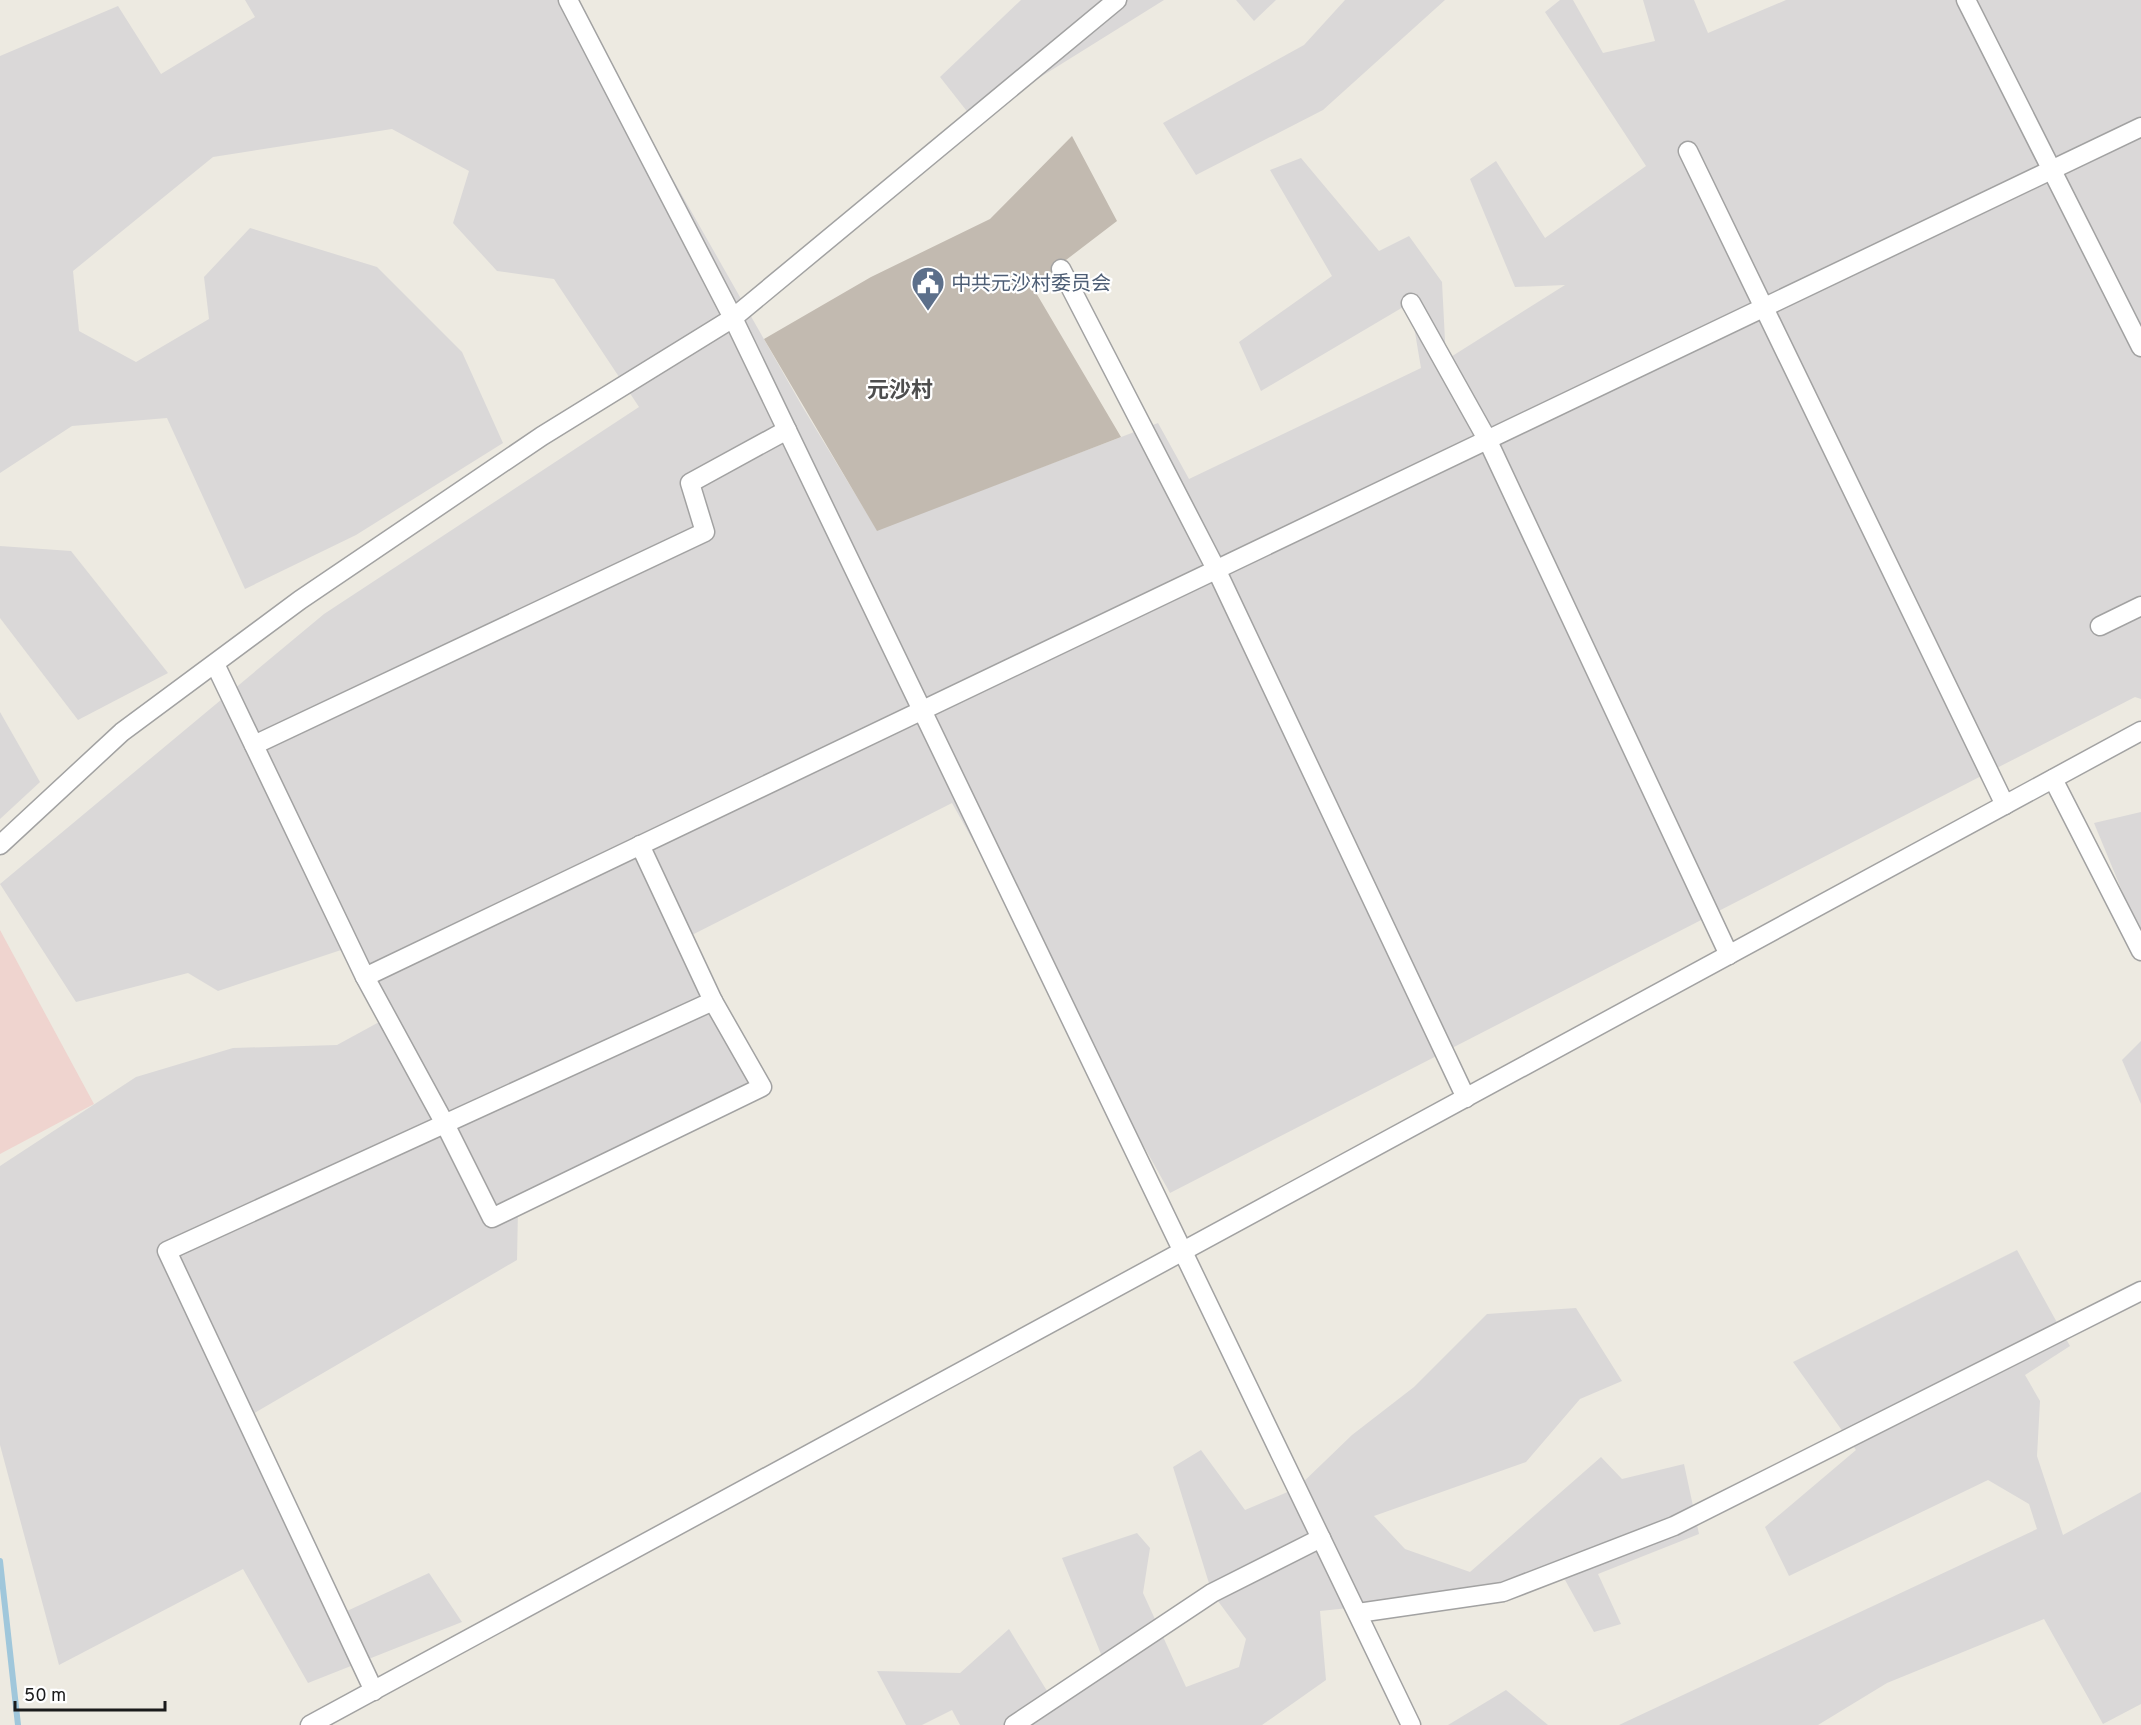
<svg xmlns="http://www.w3.org/2000/svg" width="2141" height="1725" viewBox="0 0 2141 1725" font-family="Overpass,'Noto Sans SC',sans-serif">
<style>
.residential{fill:#dad8d8}
.commercial{fill:#efd4cf}
.lines{fill:none;stroke-linecap:round;stroke-linejoin:round}
.stream{stroke:#a0c7db;stroke-width:6}
.building{fill:#c2bab0}
.minor-casing{stroke:#a2a2a2;stroke-width:21}
.minor{stroke:#fff;stroke-width:18}
.labels{text-anchor:middle;stroke-width:4.5;stroke-linejoin:round;paint-order:stroke}
.service-label{font-size:20px;fill:#4e5e75;stroke:#fff;text-anchor:start}
.quarter-label{font-size:22px;font-weight:bold;fill:#4e4e4e;stroke:#fff}
</style>
<rect width="100%" height="100%" fill="#edeae1"/>
<g class="residential">
<path d="M245 0H571L802 406 877 530 1158 423 1189 479 1421 368 1410 303 1261 391 1239 342 1332 276 1270 170 1301 158 1379 251 1409 236 1442 282 1446 360 1565 285 1515 287 1470 179 1496 161 1545 238 1646 166 1545 12 1560 0H1573L1603 53 1655 41 1643 0H1694L1708 33 1786 0H2141V699L2135 697 1170 1193 952 803 684 939 749 1081 714 1110 518 1209 517 1260 246 1418 347 1611 429 1573 462 1622 308 1683 243 1569 59 1665 0 1445V1166L136 1077 233 1048 337 1045 381 1021 350 947 218 991 188 973 76 1002 0 884 324 614 639 407 554 279 497 271 453 223 469 171 392 129 213 157 73 271 79 331 136 362 209 319 204 277 250 228 377 267 462 352 503 443 356 535 245 589 167 418 72 426 0 473V56L118 6 161 74 255 17Z"/>
<path d="M1021 0H1164L973 119 940 77Z"/>
<path d="M1236 0H1276L1254 21Z"/>
<path d="M1345 0H1445L1323 110 1196 175 1163 123 1304 45Z"/>
<path d="M0 546 71 551 168 673 78 720 0 618Z"/>
<path d="M0 712 40 782 0 819Z"/>
<path d="M2141 812V937L2094 823Z"/>
<path d="M2141 1041V1104L2122 1060Z"/>
<path d="M2017 1250 2070 1346 2025 1375 2040 1401 2037 1456 2063 1535 2141 1492V1704L2103 1724 2044 1619 1887 1683 1818 1725H1619L2037 1529 2029 1504 1988 1480 1789 1576 1765 1527 1856 1450 1793 1362Z"/>
<path d="M1576 1308 1622 1381 1580 1399 1526 1462 1374 1516 1405 1549 1470 1572 1601 1457 1622 1479 1684 1464 1699 1534 1598 1574 1621 1624 1594 1632 1560 1571 1503 1592 1320 1611 1326 1680 1262 1725H960L952 1710 922 1725H906L877 1671 960 1673 1009 1629 1052 1699 1105 1664 1062 1558 1137 1533 1150 1548 1143 1593 1186 1687 1239 1667 1246 1639 1212 1593 1173 1467 1201 1450 1245 1510 1297 1488 1352 1435 1414 1387 1487 1314Z"/>
<path d="M1506 1690 1548 1725H1448Z"/>
</g>
<path class="commercial" d="M0 930 94 1104 0 1154Z"/>
<g class="lines">
<path class="stream" d="M0 1561 18 1725"/>
</g>
<path class="building" d="M1072 136 1117 221 1032 286 1121 437 877 531 764 339 871 277 990 219Z"/>
<g class="lines">
<g class="minor-casing">
<g id="minor">
<path d="M568 0 733 318 1411 1725"/>
<path d="M1966 0 2141 347"/>
<path d="M1688 151 2005 805"/>
<path d="M1061 269 1216 569 1466 1098"/>
<path d="M1411 303 1487 439 1729 955"/>
<path d="M2100 626 2141 606"/>
<path d="M215 664 365 977 2141 127"/>
<path d="M254 745 705 532 690 483 787 430"/>
<path d="M2053 779 2141 951"/>
<path d="M0 845 122 732 300 600 542 436 733 318 1117 0"/>
<path d="M365 977 445 1124 492 1218 762 1087 713 1001"/>
<path d="M1358 1613 1503 1592 1674 1526 2141 1291"/>
<path d="M374 1691 167 1251 713 1001 640 845"/>
<path d="M310 1725 2141 731"/>
<path d="M1014 1725 1212 1593 1321 1538"/>
</g>
</g>
<use href="#minor" class="minor"/>
</g>
<defs>
<g id="civic-pin" transform="scale(1.725)"><path d="M0 17L-7.5 6A9.5 9.5 0 1 1 7.5 6Z" fill="#5c6f8a" stroke="#fff"/><path d="M-.6-6.5H3V-4.5H.6V-3L4-1V1h2V6H-6V1h2V-1L-.6-3ZM-1.2 2.5V6h2.4V2.5Z" fill="#fff"/></g>
</defs>
<g fill-rule="evenodd">
<use href="#civic-pin" x="928" y="283"/>
</g>
<g class="labels">
<g class="service-label">
<text x="951" y="290">中共元沙村委员会</text>
</g>
<g class="quarter-label">
<text x="900" y="397">元沙村</text>
</g>
</g>
<path d="M15 1701v9h150v-9" fill="none" stroke="#1b1b1b" stroke-width="3"/>
<text x="24" y="1701" font-size="18" fill="#1b1b1b" stroke="#ffffff" stroke-width="4.5" paint-order="stroke">50 m</text>
</svg>
